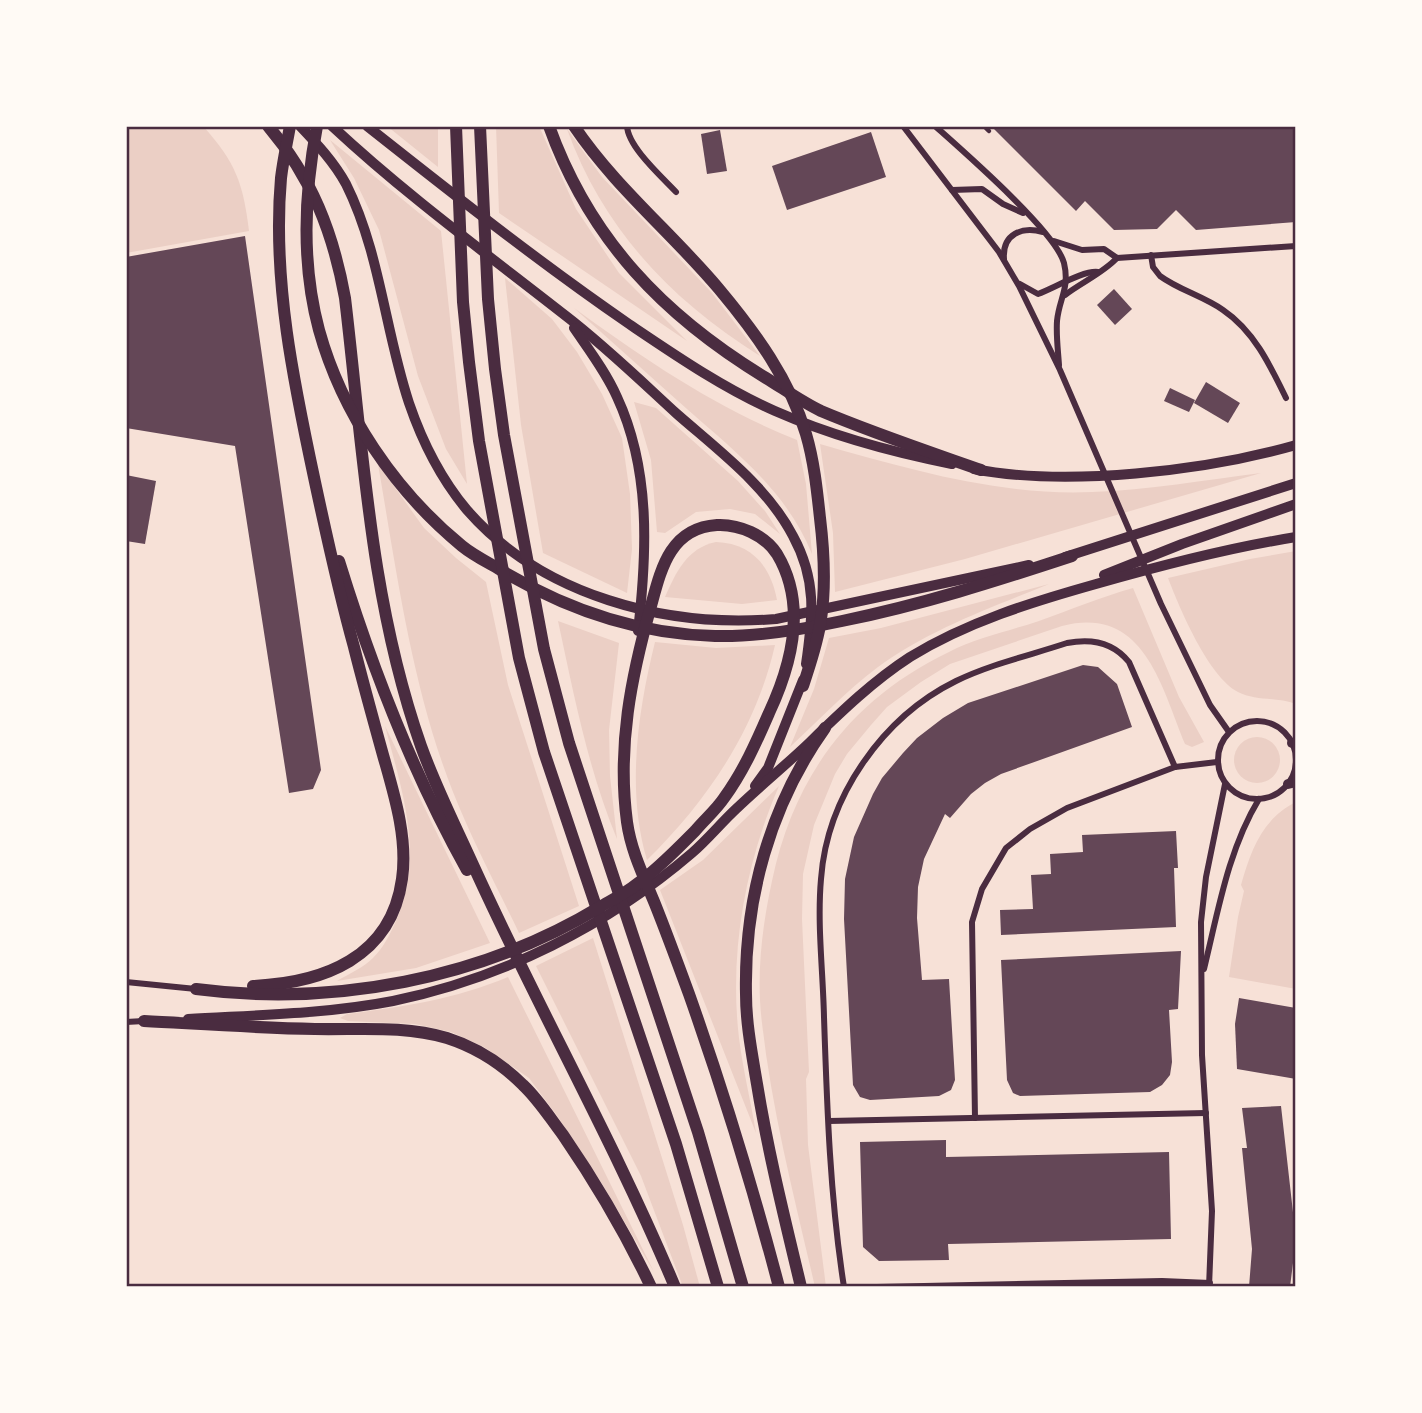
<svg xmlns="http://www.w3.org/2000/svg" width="1422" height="1413" viewBox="0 0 1422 1413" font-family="Spectral,serif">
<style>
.green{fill:#ebcfc5}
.building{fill:#644757}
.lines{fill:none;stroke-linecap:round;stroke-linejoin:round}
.pedestrian{stroke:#4a2c40;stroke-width:4.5}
.minor{stroke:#4a2c40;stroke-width:6}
.primary{stroke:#4a2c40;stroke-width:10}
.motorway{stroke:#4a2c40;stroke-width:12}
.neatline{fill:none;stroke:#4a2c40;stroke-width:2.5}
</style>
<rect width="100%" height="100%" fill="#f7e1d7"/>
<g class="green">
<path d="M126 126H203C236 163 243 183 249 231L126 253Z"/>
<path d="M387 126H438V167Z"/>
<path d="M496 126H539L576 209 619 273 687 341 499 213Z"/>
<path d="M567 129 602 177 712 293 760 356C671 300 603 229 567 129Z"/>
<path d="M330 140 441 231 467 484 446 449 418 376 379 230 354 178Z"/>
<path d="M505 278 552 319 577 352 602 394 622 438 630 494 632 549 627 593 543 553 521 425Z"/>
<path d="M574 308C644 359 716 408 797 440L806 484 812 554C787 492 736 452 687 409 649 375 612 342 574 308Z"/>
<path d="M634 402 656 408 738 481 765 511 780 534 755 514 730 509 696 512 665 533 657 532 651 460Z"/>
<path d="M820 444C908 469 1000 496 1092 492 1148 490 1205 480 1261 473L965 559 835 592 833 533Z"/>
<path d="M378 464 424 528 456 558 486 582 508 685 579 906 519 933C497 887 472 840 453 792 412 688 397 574 378 464Z"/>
<path d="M716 542C752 543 771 567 777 600L742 604 665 597C676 572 687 548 716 542Z"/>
<path d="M1296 551V704C1277 697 1255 701 1238 692 1208 676 1180 609 1168 578L1250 559Z"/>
<path d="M1049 584C990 608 930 629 878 667 846 691 819 720 790 747L814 689 829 638 881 628Z"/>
<path d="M1133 588 1179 697 1204 742 1192 747 1185 744C1161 686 1144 605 1062 626L950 664 921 682 887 707 871 725 847 754 835 774 814 825 803 874 802 919 809 1072 806 1079 808 1145 826 1287H815C795 1200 772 1112 762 1023 756 976 762 927 772 881 794 776 851 699 949 652 976 638 1009 631 1039 621 1070 610 1101 597 1133 588Z"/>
<path d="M558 621 619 643 609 730 610 776 617 839C588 769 574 695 558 621Z"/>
<path d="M655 642 716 648 775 645C756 729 708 800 647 860 626 790 638 711 655 642Z"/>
<path d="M385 726 490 943 416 968 337 981C349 974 364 967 373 958 384 947 390 934 396 921 425 857 402 790 385 726Z"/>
<circle cx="1257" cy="760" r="23"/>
<path d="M779 786C745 864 729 954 739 1038 743 1070 751 1102 756 1133L660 890 703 860Z"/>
<path d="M1296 802V989L1229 977 1238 917 1244 891 1241 885C1251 850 1262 819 1296 802Z"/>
<path d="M593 938 683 1225 700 1287H683L641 1176 536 966Z"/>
<path d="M508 977 654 1272 601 1182 558 1117 529 1078 484 1047 451 1032 415 1024 348 1021 340 1018 347 1014C402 1007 456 999 508 977Z"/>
</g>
<g class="building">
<path d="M991 126H1296V222L1196 230 1176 210 1157 229 1114 230 1085 201 1076 211Z"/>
<path d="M720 130 727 171 707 174 701 134Z"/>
<path d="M871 132 886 177 787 210 772 166Z"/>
<path d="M245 236 321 770 313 789 289 793 235 446 126 428V257Z"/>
<path d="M1114 289 1132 309 1115 325 1097 305Z"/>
<path d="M1206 382 1240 403 1228 423 1194 403Z"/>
<path d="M1170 388 1195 400 1189 412 1164 401Z"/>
<path d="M126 475 156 481 145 544 126 541Z"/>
<path d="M1083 665 1098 667 1117 684 1132 727 1001 774 985 783 971 794 950 818 945 814 924 859 918 887 917 918 922 980 949 979 955 1080 951 1090 939 1096 870 1100 860 1097 853 1085 844 919 845 879 854 837 873 794 882 778 903 753 917 738 943 718 968 703Z"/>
<path d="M1176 831 1178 868H1174L1176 927 1001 935 1000 910 1033 909 1031 875 1051 874 1050 854 1083 852 1082 835Z"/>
<path d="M1181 951 1178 1009 1169 1010 1172 1062 1170 1075 1162 1085 1150 1092 1020 1096 1013 1093 1007 1080 1001 960Z"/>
<path d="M1239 998 1296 1008V1079L1237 1069 1235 1024Z"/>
<path d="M1281 1106 1296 1239 1290 1287H1249L1252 1249 1242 1148H1247L1242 1108Z"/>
<path d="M946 1140V1157L1169 1152 1171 1239 948 1244 949 1260 879 1261 863 1247 860 1142Z"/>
</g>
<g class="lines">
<path class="pedestrian" d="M984 126 989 131"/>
<g class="minor">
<path d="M627 126C628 147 662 177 676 192"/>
<path d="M903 126 999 252 1019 286 1060 370 1161 604 1210 705 1229 732"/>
<path d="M935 126C963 151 1056 232 1064 263 1070 288 1059 299 1057 321 1056 336 1058 350 1059 365"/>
<path d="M952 190 982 189 1003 204 1023 213"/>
<path d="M1054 241 1082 250 1104 249 1117 258 1296 246"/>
<path d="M1151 255 1153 267 1160 276C1179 290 1203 296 1223 310 1254 331 1270 365 1286 398"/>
<path d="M1004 259C1002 234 1022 226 1043 232"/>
<path d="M1020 284 1038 294C1054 288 1084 270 1098 272"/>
<path d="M1065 295C1082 282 1103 273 1117 258"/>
<circle cx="1257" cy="760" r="39"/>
<path d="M1204 969C1218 912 1228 850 1259 799"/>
<path d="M126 982 196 989"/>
<path d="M126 1022 144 1021"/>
<path d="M975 1118 972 922 982 889 1006 848 1030 829 1067 808 1175 767 1217 762"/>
<path d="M829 1121 1206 1113"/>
<path d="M844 1287C830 1198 827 1107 824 1017 823 971 817 924 821 879 827 796 883 717 956 681 991 664 1031 655 1067 643 1092 638 1113 642 1129 662L1175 767"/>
<path d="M877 1287 1162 1281 1210 1283"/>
<path d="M1209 1287 1212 1211 1202 1055 1201 922 1206 877 1225 784"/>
</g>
<g class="primary">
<path d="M300 126C317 144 334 162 346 184 380 252 385 331 409 403 422 441 441 479 467 510 542 596 666 628 776 619L1029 565"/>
<path d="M332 126C406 195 487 254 566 316 605 346 641 381 677 414 718 450 767 486 793 536 817 580 813 616 806 664"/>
<path d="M367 126C453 194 539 262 629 324 675 355 723 388 775 411 832 436 891 452 952 464"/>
<path d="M574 328C589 350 606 372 617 397 651 470 647 553 638 631"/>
<path d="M974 469C1067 487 1205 471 1296 445"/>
<path d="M1065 557 1296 483"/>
<path d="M1104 575 1182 544 1296 504"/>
<path d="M1292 743H1296"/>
<path d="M1288 784 1296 782"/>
<path d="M755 786 768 768 803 680"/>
<path d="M188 1019C256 1015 326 1014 393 1001 503 978 607 926 692 853 708 839 721 823 736 809 760 786 786 765 810 742 842 711 873 681 910 657 967 622 1032 602 1096 584 1162 565 1228 548 1296 537"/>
</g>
<g class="motorway">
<path d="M268 126C312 178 333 232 345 298 363 449 370 601 421 746 436 788 456 827 474 867 538 1008 615 1144 675 1287"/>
<path d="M317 126C304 194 301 263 319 330 342 413 395 491 462 546 473 555 487 562 499 569 565 609 638 634 715 636 758 637 800 630 842 621 921 605 996 581 1072 556"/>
<path d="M456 126 463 302 469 362 479 441 519 658 544 752 676 1144 718 1287"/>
<path d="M480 126 488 299 495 369 504 435 544 649 569 743 698 1132 743 1287"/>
<path d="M549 126C590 240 664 316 766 378 784 389 802 402 821 411 873 433 927 451 981 470"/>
<path d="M574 126C615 187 672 233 719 289 755 332 790 380 806 434 814 461 817 490 820 518 824 551 826 586 821 619 818 642 810 664 803 686"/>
<path d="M339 561C372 668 412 772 467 870"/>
<path d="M253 986C323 983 391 958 402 879 408 838 394 794 383 755 373 719 363 683 354 647 339 593 327 538 315 482 294 384 272 280 281 178 283 161 287 143 290 126"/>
<path d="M196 989C333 1007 481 979 600 907 612 900 626 893 637 884 658 869 677 849 695 831 704 820 716 810 724 798 743 772 756 743 769 713 792 664 807 604 777 554 765 535 739 524 717 525 670 528 661 569 651 606 631 677 617 747 627 822 631 851 644 877 655 904 667 934 678 964 689 994 723 1090 753 1188 779 1287"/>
<path d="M144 1021C201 1024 258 1028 315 1029 358 1030 404 1025 447 1038 475 1047 502 1064 523 1085 539 1100 550 1118 563 1135 596 1183 626 1234 651 1287"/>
<path d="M801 1287C785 1220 768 1152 757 1084 752 1054 746 1024 746 994 744 899 770 805 825 728"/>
</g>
</g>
<rect width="1422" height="1413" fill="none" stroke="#fffaf5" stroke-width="256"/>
<rect x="128" y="128" width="1166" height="1157" class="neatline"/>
</svg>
